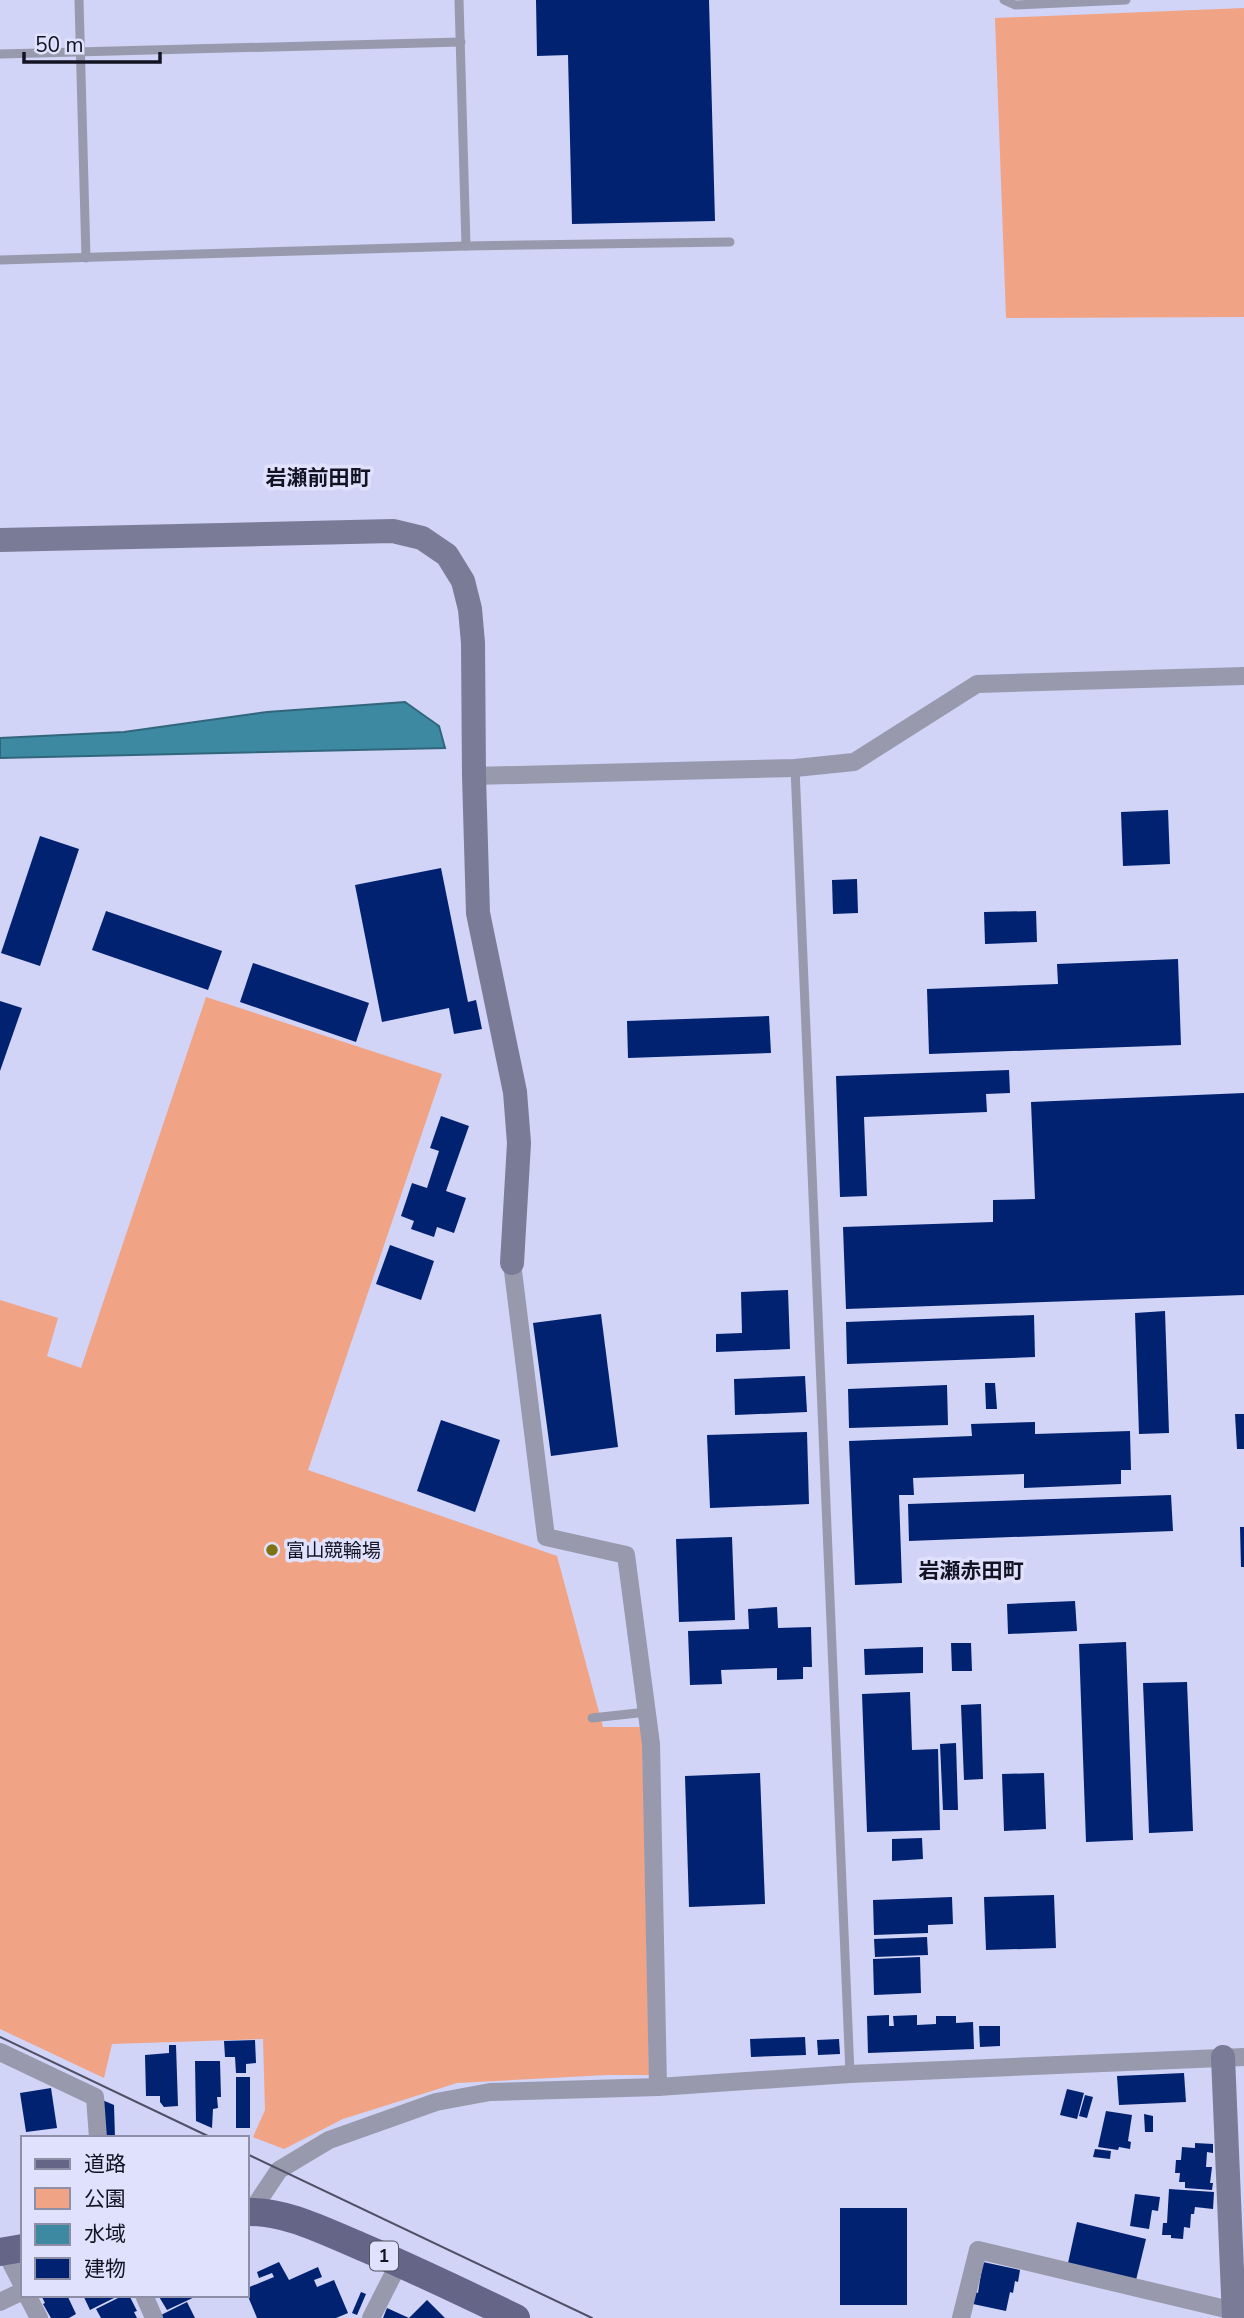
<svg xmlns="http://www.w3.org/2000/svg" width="1244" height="2318" viewBox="0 0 1244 2318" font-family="'Nunito Sans','Noto Sans JP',sans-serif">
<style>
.green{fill:#f0a485}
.water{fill:#3e89a2;stroke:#31667c;stroke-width:2}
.building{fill:#012270}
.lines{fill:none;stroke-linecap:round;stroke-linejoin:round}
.lane{stroke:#9899ac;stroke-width:9}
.street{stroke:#9899ac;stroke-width:18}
.secondary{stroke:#797b97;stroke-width:24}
.primary{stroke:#646587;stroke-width:28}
.tram{stroke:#4f4f66;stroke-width:2}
.poi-dot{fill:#7d7314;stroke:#e0e1fd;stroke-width:2.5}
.labels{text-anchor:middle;stroke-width:7;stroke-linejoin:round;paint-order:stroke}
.shield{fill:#e0e1fd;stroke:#505164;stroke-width:2}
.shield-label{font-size:18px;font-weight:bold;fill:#131323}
.poi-label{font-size:19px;fill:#131323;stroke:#e0e1fd;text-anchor:start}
.neighbourhood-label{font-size:21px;font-weight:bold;fill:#131323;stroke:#e0e1fd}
</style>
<rect width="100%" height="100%" fill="#d1d3f7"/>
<g class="green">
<path d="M1244 8V317L1006 318 995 18Z"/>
<path d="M206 997 442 1074 308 1470 557 1556 603 1727H642L649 2075H607L457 2083 343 2119 284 2149 253 2137 265 2110 263 2039 112 2044 104 2078 0 2029V1300L58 1318 47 1356 81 1368Z"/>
</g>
<path class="water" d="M405 702 439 726 445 748 0 758V738L124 732 267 712Z"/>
<g class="building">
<path d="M536 0H709L715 221 572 224 568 55 537 56Z"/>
<path d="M1168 810 1170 864 1123 866 1121 812Z"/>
<path d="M40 836 79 849 40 966 1 953Z"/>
<path d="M441 868 468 1002 476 1000 482 1029 454 1034 449 1008 382 1022 355 885Z"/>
<path d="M857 879 858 913 833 914 832 880Z"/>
<path d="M106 911 222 951 208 990 92 950Z"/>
<path d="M1036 911 1037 942 985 944 984 912Z"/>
<path d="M1178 959 1181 1045 929 1054 927 989 1058 984 1057 964Z"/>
<path d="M253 963 369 1003 356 1042 240 1002Z"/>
<path d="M0 1001 22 1008 0 1071Z"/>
<path d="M769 1016 771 1053 628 1058 627 1021Z"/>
<path d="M1009 1070 1010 1093 986 1094 987 1112 864 1117 867 1196 840 1197 836 1076Z"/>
<path d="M1244 1093V1295L846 1309 843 1227 993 1222V1200L1035 1199 1031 1102Z"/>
<path d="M441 1116 469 1126 446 1191 466 1198 454 1233 437 1227 434 1237 411 1229 414 1221 401 1216 412 1183 427 1188 439 1151 430 1148Z"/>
<path d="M390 1245 434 1261 421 1300 376 1284Z"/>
<path d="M788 1290 790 1349 716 1352V1334L742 1333 741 1292Z"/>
<path d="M1165 1311 1169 1433 1139 1434 1135 1313Z"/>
<path d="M601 1314 618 1447 551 1456 533 1323Z"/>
<path d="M1034 1315 1035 1357 847 1364 846 1322Z"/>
<path d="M805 1376 807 1412 735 1415 734 1379Z"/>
<path d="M985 1383H995L997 1409H986Z"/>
<path d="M947 1385 948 1425 849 1428 848 1389Z"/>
<path d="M1235 1414H1244V1449H1237Z"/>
<path d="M441 1420 500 1440 475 1512 417 1491Z"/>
<path d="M1035 1422V1434L1130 1431 1131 1470H1121V1484L1024 1488V1474L913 1478 914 1495H899L902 1583 855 1585 849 1441 972 1436 971 1424Z"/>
<path d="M807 1432 809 1504 710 1508 707 1435Z"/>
<path d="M1171 1495 1173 1531 909 1541 908 1504Z"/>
<path d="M1240 1527H1244V1567H1241Z"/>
<path d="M732 1537 735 1620 679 1622 676 1539Z"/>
<path d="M1075 1601 1077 1631 1008 1634 1007 1604Z"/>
<path d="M777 1607 778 1628 811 1627 812 1667H803V1679L777 1680V1668L721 1670 722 1684 690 1685 688 1631 749 1629 748 1609Z"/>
<path d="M1126 1642 1133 1840 1086 1842 1079 1644Z"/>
<path d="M951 1643H971L972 1671H952Z"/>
<path d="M923 1647V1673L865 1675 864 1649Z"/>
<path d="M1187 1682 1193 1831 1149 1833 1143 1683Z"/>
<path d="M910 1692 912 1750 938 1749 940 1830 867 1832 862 1694Z"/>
<path d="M981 1704 983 1779 964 1780 961 1705Z"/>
<path d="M956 1743 958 1810H943L940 1744Z"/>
<path d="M760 1773 765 1904 689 1907 685 1776Z"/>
<path d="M1044 1773 1046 1829 1004 1831 1002 1774Z"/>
<path d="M922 1838 923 1859 892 1861V1839Z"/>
<path d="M1054 1895 1056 1948 986 1950 984 1897Z"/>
<path d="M952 1897 953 1924 928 1925V1933L874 1935 873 1900Z"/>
<path d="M927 1937 928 1955 875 1957 874 1939Z"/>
<path d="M920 1957 921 1993 874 1995 873 1959Z"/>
<path d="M889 2015V2026H894L893 2016 917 2015V2025L936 2024V2016H956V2023L973 2022 974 2049 868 2053 867 2016Z"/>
<path d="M979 2026H1000V2046L980 2047Z"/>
<path d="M805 2037 806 2055 751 2057 750 2039Z"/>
<path d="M839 2039 840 2054 818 2055 817 2040Z"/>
<path d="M255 2040 256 2063 246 2064V2073H236L235 2057H225L224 2041Z"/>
<path d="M169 2045H176L178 2106 164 2107 160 2102V2096H146L145 2055 169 2053Z"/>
<path d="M195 2061H220L221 2097H217L218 2108 213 2109 212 2128 196 2121Z"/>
<path d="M1184 2073 1186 2102 1119 2105 1117 2076Z"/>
<rect x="236" y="2077" width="14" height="51"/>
<path d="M51 2088 57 2128 26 2132 20 2093Z"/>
<path d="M1067 2089 1084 2093 1077 2119 1060 2115Z"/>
<path d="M1085 2095 1093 2097 1087 2118 1079 2116Z"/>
<path d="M100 2099 114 2105 115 2138H102Z"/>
<path d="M1106 2111 1132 2115 1128 2141 1131 2142 1130 2149 1119 2147 1118 2150 1098 2147Z"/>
<path d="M1144 2114 1153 2116V2132H1145Z"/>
<path d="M1195 2143 1213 2144V2153L1207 2152 1206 2167H1212L1210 2183H1213L1212 2190 1185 2188V2182H1179L1180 2173H1175L1176 2160H1181L1182 2147 1195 2148Z"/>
<path d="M1095 2149 1111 2151 1110 2159 1093 2157Z"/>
<path d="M1169 2189 1214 2192 1213 2209 1195 2207 1194 2214H1191L1190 2228 1184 2227 1183 2239 1171 2238V2235H1162L1163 2223H1167Z"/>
<path d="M1135 2194 1160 2197 1158 2211 1152 2210 1149 2229 1130 2226Z"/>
<rect x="840" y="2208" width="67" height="97"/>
<path d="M1077 2222 1146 2239 1136 2280 1068 2263Z"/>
<path d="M279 2262 289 2280 318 2267 322 2277 314 2280 317 2287 334 2280 348 2313 336 2318H257L247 2294V2288L274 2277 272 2273 259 2278 257 2272Z"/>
<path d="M983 2262 1020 2270 1018 2282 1015 2281 1013 2293 1010 2292 1006 2311 973 2304 975 2292 978 2293Z"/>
<path d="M361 2292 366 2294 357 2315 352 2313Z"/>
<path d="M41 2295H67L76 2314 69 2318H51L43 2304 45 2303Z"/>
<path d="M83 2295H120L90 2310Z"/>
<path d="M124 2295H129L137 2311 134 2312 137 2318H101L96 2309Z"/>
<path d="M158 2295H199L167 2310Z"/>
<path d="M427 2300 445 2318H383L387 2308 409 2318Z"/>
<path d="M187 2302 195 2318H162L161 2315Z"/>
</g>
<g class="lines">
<g class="lane">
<path d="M79 0 86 258"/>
<path d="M459 0 466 246"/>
<path d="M1004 0 1015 5 1126 0"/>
<path d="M0 54 461 42"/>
<path d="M0 260 466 246 730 242"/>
<path d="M795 768 850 2074"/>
<path d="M592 1718 647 1712"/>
</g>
<g class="street">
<path d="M474 776 795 768 854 762 977 684 1244 676"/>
<path d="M512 1263 546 1537 626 1555 651 1744 658 2087"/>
<path d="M0 2052 95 2097 98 2138"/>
<path d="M251 2212 279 2170 329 2140 436 2102 490 2092 658 2087 850 2074 1244 2057"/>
<path d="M5 2251 23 2286"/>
<path d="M27 2295 39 2318"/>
<path d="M144 2295 154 2318"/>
<path d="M0 2302 23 2291"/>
<path d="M371 2318 399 2263"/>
<path d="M961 2318 978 2250 1234 2311"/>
</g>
<g class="secondary">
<path d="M0 540 393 531 422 538 447 555 463 581 470 609 473 643 474 776 478 913 515 1092 519 1143 512 1263"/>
<path d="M1223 2057 1234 2318"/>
</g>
<g class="primary">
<path d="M247 2212C286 2211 324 2231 360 2246 412 2268 464 2293 516 2318"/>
<path d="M0 2252 23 2248"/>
</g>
<g class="tram">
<path d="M0 2037 212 2138"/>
<path d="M247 2154 592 2318"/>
</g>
</g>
<circle class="poi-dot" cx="272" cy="1550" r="7"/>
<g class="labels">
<rect class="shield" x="370" y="2241.5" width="28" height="29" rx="5"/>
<g class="shield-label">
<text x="384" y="2262">1</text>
</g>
<g class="poi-label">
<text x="286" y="1557">富山競輪場</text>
</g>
<g class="neighbourhood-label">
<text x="318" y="485">岩瀬前田町</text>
<text x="971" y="1578">岩瀬赤田町</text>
</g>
</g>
<rect x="21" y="2136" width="228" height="161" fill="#e0e1fd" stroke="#8e8fa6" stroke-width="2"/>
<rect x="35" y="2159" width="35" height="10" fill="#646587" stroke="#8e8fa6" stroke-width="2"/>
<text x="84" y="2171" font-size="21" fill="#131323">道路</text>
<rect x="35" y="2188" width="35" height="21" fill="#f0a485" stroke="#8e8fa6" stroke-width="2"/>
<text x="84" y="2206" font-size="21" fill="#131323">公園</text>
<rect x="35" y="2224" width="35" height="21" fill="#3e89a2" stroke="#8e8fa6" stroke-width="2"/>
<text x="84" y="2241" font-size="21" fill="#131323">水域</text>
<rect x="35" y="2258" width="35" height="21" fill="#012270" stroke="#8e8fa6" stroke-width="2"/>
<text x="84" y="2276" font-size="21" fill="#131323">建物</text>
<path d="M24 52v10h136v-10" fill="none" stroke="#131323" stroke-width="3.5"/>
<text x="35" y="52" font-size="21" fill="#131323" stroke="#e0e1fd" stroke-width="5" paint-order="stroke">50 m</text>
</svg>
